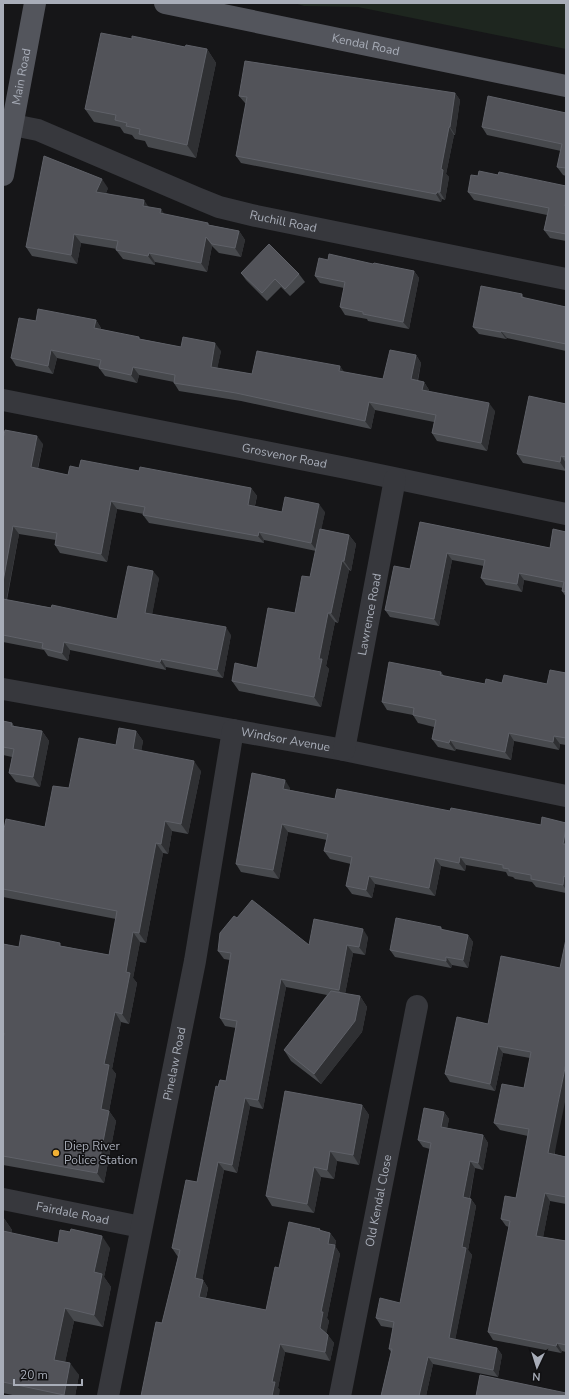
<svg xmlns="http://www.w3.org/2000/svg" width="569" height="1399" viewBox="0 0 569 1399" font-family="'Nunito Sans',sans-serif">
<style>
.green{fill:#1e261f}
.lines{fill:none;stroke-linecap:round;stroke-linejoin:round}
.minor{stroke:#37383d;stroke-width:22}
.major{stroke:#53555c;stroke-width:22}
.wall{fill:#47494d}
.shaded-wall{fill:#2f3033}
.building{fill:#525359;stroke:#5f6168}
.poi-dot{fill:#f2b134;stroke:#111113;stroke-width:1.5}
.labels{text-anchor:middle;stroke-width:3;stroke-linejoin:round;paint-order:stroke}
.street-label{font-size:12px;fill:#a8adb8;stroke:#111113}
.poi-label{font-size:12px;fill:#a8adb8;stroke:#111113;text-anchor:start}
</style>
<rect width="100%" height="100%" fill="#161618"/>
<path class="green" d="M294 3H566V49L358 7 304 6Z"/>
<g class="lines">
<g class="minor">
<path id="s1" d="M13 125 38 130 197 198 219 207 256 216 566 279"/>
<path id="s2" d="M3 400 346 468 566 514"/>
<path id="s3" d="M3 689 344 750 566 796"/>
<path id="s4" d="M344 750 395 479"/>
<path id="s5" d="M3 1199 141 1227"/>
<path id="s6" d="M108 1396 195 961 233 730"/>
<path id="s7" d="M340 1396 417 1006"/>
</g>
<g class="major">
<path id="s8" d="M165 3 566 86"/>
<path id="s9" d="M3 175 35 3"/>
</g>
</g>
<g class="wall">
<path d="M132 39 185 47 207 49 216 63 196 158 148 147 145 141 135 139 132 135 124 133 120 127 94 122 85 109Z"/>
<path d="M455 93 460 100 455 135H454L446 174 449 177 445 200 442 199 441 202 241 163 236 156 246 103H245L239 96Z"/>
<path d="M566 113V176L563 175 557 167 561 151 487 135 482 127Z"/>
<path d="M498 175 566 186V241L550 238 544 230 547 215 474 200 468 192 478 176Z"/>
<path d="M108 188 106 193 149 207 164 214 210 225 239 231 245 240 241 257 219 253 212 246 207 272 155 262V265L123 259 116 250 117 249 81 243 77 264 32 256 26 247Z"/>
<path d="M328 260 373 264 414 271 419 278 409 329 368 321 367 319 345 315 340 307 344 288 320 283 315 276Z"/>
<path d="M241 273 299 274 305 282 290 296 281 287 267 301 246 280Z"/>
<path d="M522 294 524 298 566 307V351L507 338 506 339 479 334 473 327Z"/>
<path d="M96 320 101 328V329L141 339 181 347 221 351 217 368 252 374 344 372 383 379 416 355 421 363 418 381 424 382 429 390V392L495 411 487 451 437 441 432 433 434 422 375 410 371 429 241 401 179 391 174 383V382L139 375 137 383 105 376 99 368V367L57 358 53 374 16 366 11 358 36 321Z"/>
<path d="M566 404V471L523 463 517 454Z"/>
<path d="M3 439 43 444 38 469 68 475 79 468 139 471 251 488 257 496 255 506 282 512H325L321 529 349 535 356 544 351 571 349 570 338 623 335 622 326 666 329 669 321 707 239 691 232 681 257 668 295 613 310 577 316 551 264 540V543L149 523 143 515 144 514 117 509 107 562 60 553 55 545 56 540 19 534 7 600 117 619 159 578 152 614 231 635 223 678 166 667V670L70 650 68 661 48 656 44 650 3 642Z"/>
<path d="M420 522 550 548 566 532V597L562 591 563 588 524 580 522 592 486 585 481 578 484 566 452 560 439 626 390 617 385 610 410 569Z"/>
<path d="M441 672 444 676 485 684 502 683 547 684 566 673V745L560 744 559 750 514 741 511 760 456 749 455 751 438 747 432 739 434 727 418 723 413 715 387 710 382 702Z"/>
<path d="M3 721 12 723 14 726 42 731 49 741 40 787 16 782 9 773 12 757 3 755Z"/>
<path d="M136 731 143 741 141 751 201 771 188 834 172 831 168 854 163 853 146 943 140 942 133 978 137 983 129 1024 121 1022 112 1069 116 1074 109 1111 116 1121 104 1183 3 1165V944L19 947 62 946 109 955 116 919 3 897V834L45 827 69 788 116 745Z"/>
<path d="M290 788V790L335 799 450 811 541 825 566 823V893L536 887 532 882 515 879 513 877 508 876 506 872 466 865 465 871 441 866 435 896 375 884 372 898 352 894 346 886 351 864 330 859 324 851 327 840 288 832 279 879 241 872 236 864Z"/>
<path d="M237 918 309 945 368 937 365 955 353 953 345 994 360 996 367 1007 362 1032 321 1084 291 1061 284 1050 327 995 286 987 263 1109 250 1106 237 1173 224 1170 202 1280H203L208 1288 206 1298 266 1310 279 1268 320 1229 321 1231 330 1233 336 1241 335 1246 340 1254 327 1318 329 1321 326 1333 334 1343 330 1361 285 1352 278 1388 280 1390 162 1323 178 1257 172 1248 197 1182 218 1087 226 1081 236 1028 225 1026 220 1018 230 960 224 959 218 951Z"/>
<path d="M441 927 443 930 468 935 473 942 468 968 452 965 451 968 395 957 390 950Z"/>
<path d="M560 968 555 1154 566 1157V1204L550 1201 543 1237 566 1241V1352L562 1351 561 1353 493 1340 488 1332 509 1227 506 1226 501 1219 516 1198 528 1136 500 1130 494 1123 524 1088 530 1058 503 1053 495 1091 450 1082 445 1074 488 1024Z"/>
<path d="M362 1105 369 1115 359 1165 337 1161 334 1179 321 1177 314 1213 272 1206 266 1196Z"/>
<path d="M444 1112 449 1119 447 1128 483 1135 488 1143 483 1170 475 1168 470 1198 471 1199 476 1206 468 1250 472 1255 455 1340 497 1348 502 1355 498 1377 433 1364 426 1396H381L391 1352 389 1349 393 1328 381 1326 376 1318 400 1303 430 1149 423 1147 418 1140Z"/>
<path d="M3 1217 12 1230 11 1233 58 1243 110 1248 104 1277 111 1287 103 1327 74 1321 65 1362 79 1375 75 1396H17L3 1393Z"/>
</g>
<g class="shaded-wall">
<path d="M207 49 216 63 196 158 187 145Z"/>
<path d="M455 93 460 100 455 135 450 127Z"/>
<path d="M449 127 454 135 446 174 449 177 445 200 440 192 441 169Z"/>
<path d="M102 179 108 188 103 200 96 192Z"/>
<path d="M437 192 442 199 441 202 436 194Z"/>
<path d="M144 200 150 209 143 206Z"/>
<path d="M161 209 167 218 160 213Z"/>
<path d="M239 231 245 240 241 257 235 248Z"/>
<path d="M74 234 81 243 77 264 71 255Z"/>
<path d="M206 237 212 246 207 272 201 263Z"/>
<path d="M149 253 155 262V265L148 256Z"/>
<path d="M414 271 419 278 409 329 403 322Z"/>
<path d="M96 320 101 328 100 336 94 328Z"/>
<path d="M501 331 507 338 506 339 501 332Z"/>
<path d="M215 343 221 351 216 375 211 367Z"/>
<path d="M51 350 57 358 53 374 48 366Z"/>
<path d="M416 355 421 363 416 387 411 379Z"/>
<path d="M340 366 345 373 339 371Z"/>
<path d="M133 367 139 375 137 383 131 375Z"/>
<path d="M424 382 429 390 428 398 422 390Z"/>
<path d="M369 402 375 410 371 429 365 421Z"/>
<path d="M489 403 495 411 487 451 481 443Z"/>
<path d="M37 436 43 444 36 475 31 467Z"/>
<path d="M561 456 566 463V471L560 462Z"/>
<path d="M251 488 257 496 253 513 248 505Z"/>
<path d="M111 501 117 509 107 562 101 554Z"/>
<path d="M319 504 325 512 317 551 311 543Z"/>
<path d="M13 526 19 534 5 607 3 603V582Z"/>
<path d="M259 532 264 540V543L258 536Z"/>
<path d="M349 535 356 544 351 571 344 561Z"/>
<path d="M447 553 452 560 439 626 434 619Z"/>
<path d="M342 561 349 570 338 623 331 613Z"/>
<path d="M153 571 159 578 151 621 145 613Z"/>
<path d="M519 573 524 580 522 592 517 584Z"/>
<path d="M328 613 335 622 326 666 329 669 321 707 314 697 319 659Z"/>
<path d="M226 627 231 635 223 678 217 670Z"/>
<path d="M64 642 70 650 68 661 62 653Z"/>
<path d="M161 659 166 667V670L160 662Z"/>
<path d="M42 731 49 741 40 787 33 777Z"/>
<path d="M136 731 143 741 140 759 133 749Z"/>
<path d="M509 733 514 741 511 760 505 752Z"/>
<path d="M554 736 560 744 559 750 553 742Z"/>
<path d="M450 740 456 749 455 751 449 743Z"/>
<path d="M194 761 201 771 188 834 181 824Z"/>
<path d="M285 780 290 788 289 797 283 789Z"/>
<path d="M165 821 172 831 168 854 161 844Z"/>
<path d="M282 824 288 832 279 879 273 870Z"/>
<path d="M566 828V848L563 844Z"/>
<path d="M156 843 163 853 146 943 139 933Z"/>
<path d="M460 857 466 865 465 871 459 863Z"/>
<path d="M435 858 441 866 435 896 429 888Z"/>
<path d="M369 876 375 884 372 898 366 890Z"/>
<path d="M564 876 566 879V890L563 885Z"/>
<path d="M363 929 368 937 365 955 359 947Z"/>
<path d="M133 932 140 942 133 978 137 983 129 1024 122 1014 126 972Z"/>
<path d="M468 935 473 942 468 968 463 960Z"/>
<path d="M347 945 353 953 344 999 339 990Z"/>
<path d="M446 957 452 965 451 968 446 961Z"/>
<path d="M281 979 286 987 263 1109 258 1100Z"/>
<path d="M360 996 367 1007 362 1032 321 1084 314 1074Z"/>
<path d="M115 1012 121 1022 112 1069 116 1074 109 1111 116 1121 104 1183 97 1173 101 1109 104 1064Z"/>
<path d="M498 1046 503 1053 495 1091 490 1084Z"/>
<path d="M566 1063V1097L553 1161 548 1153Z"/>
<path d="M245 1098 250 1106 237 1173 232 1165Z"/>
<path d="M362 1105 369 1115 359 1165 353 1155Z"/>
<path d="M444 1112 449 1119 446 1134 441 1127Z"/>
<path d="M483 1135 488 1143 483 1170 478 1163Z"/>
<path d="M330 1151 337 1161 334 1179 327 1170Z"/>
<path d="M470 1161 475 1168 468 1205 463 1197Z"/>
<path d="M218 1162 224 1170 201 1286 195 1278Z"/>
<path d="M314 1167 321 1177 314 1213 307 1204Z"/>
<path d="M545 1193 550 1201 542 1243 536 1236Z"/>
<path d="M471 1199 476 1206 468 1250 472 1255 454 1346 449 1338 462 1247Z"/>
<path d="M3 1217 12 1230 9 1243 3 1234Z"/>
<path d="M330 1233 336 1241 335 1246 340 1254 327 1318 329 1321 326 1336 320 1328 328 1244Z"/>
<path d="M102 1236 110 1248 104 1277 111 1287 103 1327 94 1315V1272Z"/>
<path d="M203 1280 208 1288 204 1305 199 1297Z"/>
<path d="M65 1308 74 1321 63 1372 54 1360Z"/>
<path d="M328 1335 334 1343 330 1361 325 1352Z"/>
<path d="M557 1343 562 1351 561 1353 556 1346Z"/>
<path d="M280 1344 285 1352 278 1388 280 1390 279 1396H272V1382Z"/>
<path d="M497 1348 502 1355 498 1377 493 1370Z"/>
<path d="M428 1357 433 1364 426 1396H419Z"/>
<path d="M70 1363 79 1375 75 1396H65L64 1395Z"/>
</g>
<g class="building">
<path d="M101 33 132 39V36L185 47 186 45 207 49 187 145 139 134 140 129 126 126 127 123 115 120 116 115 85 109Z"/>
<path d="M245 61 455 93 450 127H449L441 169 443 170 440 192H437L436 194 236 156 247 97 239 96Z"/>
<path d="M488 96 566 113V168L557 167 562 144 482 127Z"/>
<path d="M44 156 102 179 96 192 144 200 143 206 161 209 160 213 208 223V225L239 231 235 248 212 244 206 237 201 263 149 253 148 256 116 250 118 241 74 234 71 255 26 247Z"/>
<path d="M479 171 498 175 499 172 566 186V200L565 206H566V234L544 230 549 208 468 192 471 175 478 176Z"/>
<path d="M269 244 299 274 285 289 275 279 262 293 241 273Z"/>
<path d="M329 254 373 264 374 263 414 271 403 322 363 314V312L340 307 345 282 315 276 319 258 328 260Z"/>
<path d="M481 286 522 294 521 297 566 307V344L501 331V332L473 327Z"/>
<path d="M38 309 96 320 94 328 139 337V339L181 347 183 337 215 343 211 367 252 374 257 351 340 366 339 371 383 379 390 350 416 355 411 379 424 382 422 390 489 403 481 443 432 433 436 415 369 402 365 421 236 393 174 383 175 375 133 367 131 375 99 368 101 360 51 350 48 366 11 358 19 318 36 321Z"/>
<path d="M529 396 566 404V457L561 456 560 462 517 454Z"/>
<path d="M5 430 37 436 31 467 68 475 70 466 79 468 81 460 139 471 140 467 251 488 248 505 282 512 285 497 319 504 311 543 259 532 258 536 143 515 145 507 111 501 101 554 55 545 57 533 13 526 3 582V439Z"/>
<path d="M420 522 550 548 553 529 566 532V592L562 591 564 582 519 573 517 584 481 578 485 560 447 553 434 619 385 610 394 566 410 569Z"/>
<path d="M320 529 349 535 344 561H342L331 613H328L319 659H322L314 697 232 681 235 663 257 668 268 608 295 613 302 576 310 577Z"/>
<path d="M128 566 153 571 145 613 226 627 217 670 161 659 160 662 64 642 62 653 42 648 43 643 3 635V599L51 608 52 605 117 619Z"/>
<path d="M389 662 441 672 440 675 485 684 486 679 502 683 504 675 547 684 550 670 566 673V738L554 736 553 742 509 733 505 752 450 740 449 743 432 739 436 720 413 715 414 708 382 702Z"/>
<path d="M3 721 12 723 11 726 42 731 33 777 9 773 14 749 3 747Z"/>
<path d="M119 728 136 731 133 749 194 761 181 824 165 821 161 844 156 843 139 933 133 932 126 972 130 973 122 1014 115 1012 104 1064 109 1065 101 1109 109 1111 97 1173 3 1156V1041L4 1033H3V944L19 947 21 935 60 943V946L109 955 117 911 3 889V834L6 819 45 827 53 786 69 788 79 738 116 745Z"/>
<path d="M252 773 285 780 283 789 335 799 337 789 450 811 451 808 541 825 542 817 566 823V828L563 844H566V877L564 876 563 885 531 879V875L509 871V869L503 868V865L460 857 459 863 435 858 429 888 369 876 366 890 346 886 352 857 324 851 328 834 282 824 273 870 236 864Z"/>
<path d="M252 900 309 945 314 919 363 929 359 947 347 945 339 990 281 979 258 1100 245 1098 232 1165 218 1162 195 1278 203 1280 199 1297 266 1310 275 1267 279 1268 289 1222 320 1229 319 1230 330 1233 328 1244 335 1245 321 1312H323L320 1328 328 1335 325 1352 280 1344 272 1382H275L272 1396H141L156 1322 162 1323 180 1250 172 1248 186 1180 197 1182 216 1086 218 1087 220 1080 226 1081 237 1021 220 1018 231 953 218 951 220 933 234 916 237 918Z"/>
<path d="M396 918 441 927 440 929 468 935 463 960 446 957V961L390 950Z"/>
<path d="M566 939V1063L548 1153 566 1157V1197L545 1193 536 1236 566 1241V1345L557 1343 556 1346 488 1332 510 1221 501 1219 505 1196 516 1198 529 1129 494 1123 502 1084 524 1088 531 1052 498 1046 490 1084 445 1074 457 1017 488 1024 501 956 560 968Z"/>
<path d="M331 991 360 996 355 1021 314 1074 284 1050Z"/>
<path d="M285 1091 362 1105 353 1155 330 1151 327 1170 314 1167 307 1204 266 1196Z"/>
<path d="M424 1108 444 1112 441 1127 483 1135 478 1163 470 1161 463 1197 471 1199 462 1247 466 1248 449 1338 497 1348 493 1370 428 1357 419 1396H381L392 1349H389L394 1322 376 1318 380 1298 400 1303 431 1143 418 1140Z"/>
<path d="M71 1229 102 1236 94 1272 102 1274 94 1315 65 1308 54 1360 70 1363 64 1395 3 1382V1231L58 1243 60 1230 70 1232Z"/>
<path d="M480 1375 566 1393V1396H476Z"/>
</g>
<circle class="poi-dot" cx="56" cy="1153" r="4"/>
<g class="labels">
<g class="street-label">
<text dy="4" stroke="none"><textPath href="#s8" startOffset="205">Kendal Road</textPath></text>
<text dy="4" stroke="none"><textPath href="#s9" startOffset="100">Main Road</textPath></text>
<text dy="4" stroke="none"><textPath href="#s1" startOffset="288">Ruchill Road</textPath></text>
<text dy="4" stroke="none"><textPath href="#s2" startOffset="287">Grosvenor Road</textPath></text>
<text dy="4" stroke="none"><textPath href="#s4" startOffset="138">Lawrence Road</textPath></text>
<text dy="4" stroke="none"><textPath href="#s3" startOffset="287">Windsor Avenue</textPath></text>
<text dy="4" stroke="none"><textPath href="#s6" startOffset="339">Pinelaw Road</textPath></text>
<text dy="4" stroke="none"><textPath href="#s7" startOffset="199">Old Kendal Close</textPath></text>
<text dy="4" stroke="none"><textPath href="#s5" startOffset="71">Fairdale Road</textPath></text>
</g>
<g class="poi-label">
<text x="64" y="1150">Diep River<tspan x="64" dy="14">Police Station</tspan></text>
</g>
</g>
<rect width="569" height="1399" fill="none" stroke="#a8adb8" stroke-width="8"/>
<g transform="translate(537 1367) rotate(184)" stroke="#111113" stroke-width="3" paint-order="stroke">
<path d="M0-3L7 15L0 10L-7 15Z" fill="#a8adb8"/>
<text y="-6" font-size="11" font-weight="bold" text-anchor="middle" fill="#a8adb8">N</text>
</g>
<path d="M14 1379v6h68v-6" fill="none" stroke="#a8adb8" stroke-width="2"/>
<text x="20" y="1379" font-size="12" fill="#a8adb8" stroke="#111113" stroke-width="3" paint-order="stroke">20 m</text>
</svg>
